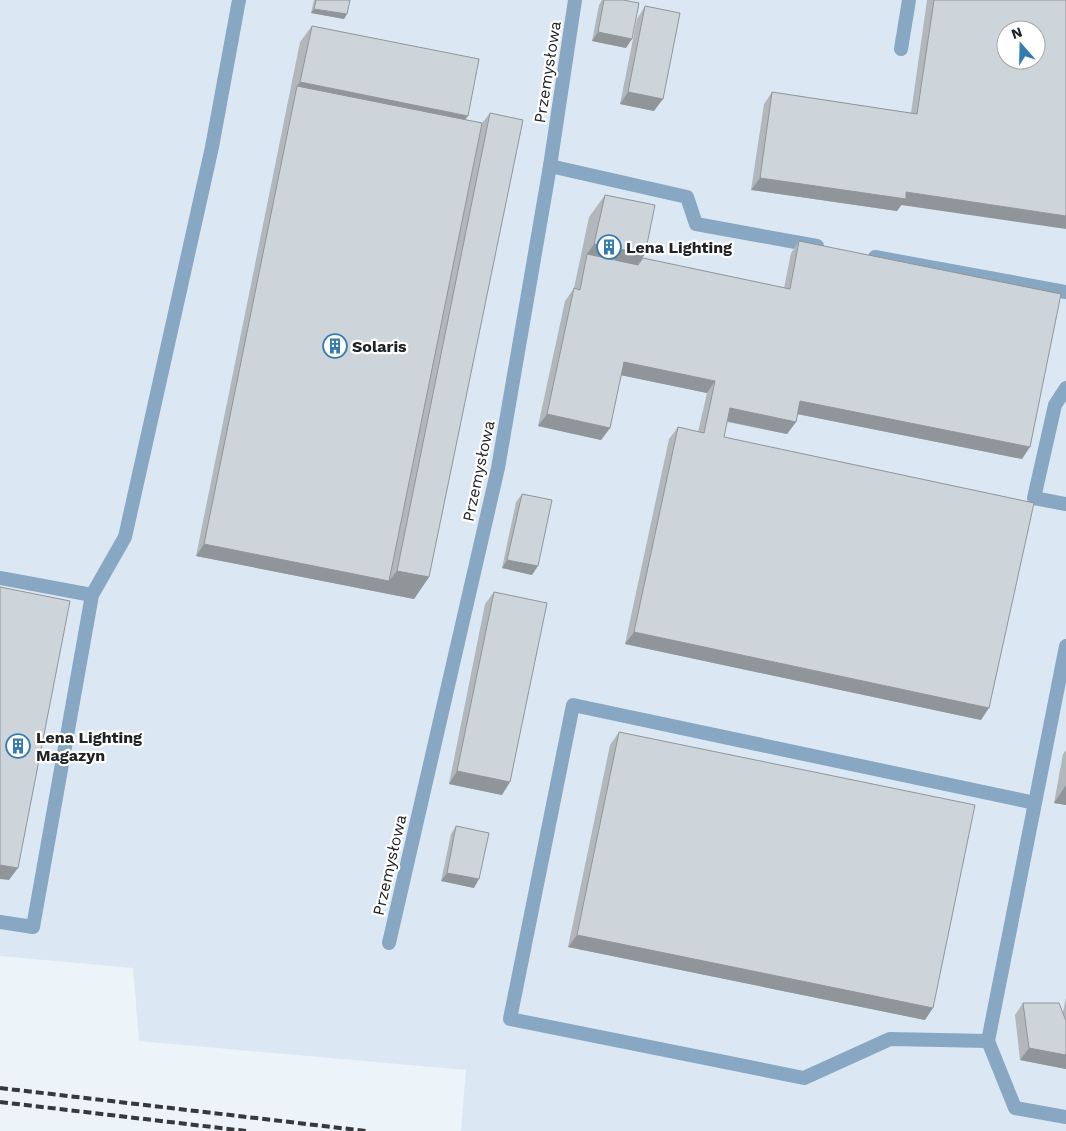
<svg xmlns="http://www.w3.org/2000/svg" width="1066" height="1131" viewBox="0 0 1066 1131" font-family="'Work Sans',sans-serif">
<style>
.built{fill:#dbe8f4;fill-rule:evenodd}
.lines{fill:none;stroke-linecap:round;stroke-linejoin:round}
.service{stroke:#87a7c2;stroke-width:14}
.minor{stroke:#87a7c2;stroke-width:14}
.rail{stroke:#36393b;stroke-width:4;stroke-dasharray:8 4;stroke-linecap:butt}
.wall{fill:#b1b7bb}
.shaded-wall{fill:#909599}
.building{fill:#ced5da;stroke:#909599;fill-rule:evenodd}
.labels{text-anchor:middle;stroke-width:4.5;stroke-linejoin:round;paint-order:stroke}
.street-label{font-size:16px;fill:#202224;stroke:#fff}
.poi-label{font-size:16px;font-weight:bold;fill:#202224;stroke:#fff;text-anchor:start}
</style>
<rect width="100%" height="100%" fill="#ecf3f9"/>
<path class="built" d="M0 0H1066V1131H461L466 1070 139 1041 133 968 0 956ZM1006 30H1036V60H1006Z"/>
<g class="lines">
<g class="service">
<path d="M901 49 909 0"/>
<path d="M550 166 687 197 696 224 817 246"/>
<path d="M875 257 1066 292"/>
<path d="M1066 388 1055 405 1034 498 1066 504"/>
<path d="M0 578 92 595"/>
<path d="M1035 803 573 705 510 1019 804 1078 890 1039 988 1041 1066 646"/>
<path d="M0 922 33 927 92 595 125 537 212 147 239 0"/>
<path d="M988 1041 1015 1108 1066 1117"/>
</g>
<path class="minor" d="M389 943 498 468 550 166 575 0"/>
<g class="rail">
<path d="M0 1088 366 1131"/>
<path d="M0 1102 246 1131"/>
</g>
</g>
<g class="wall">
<path d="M314 0H350L344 19 311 13Z"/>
<path d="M602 0H623L626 48 592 41 599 5Z"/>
<path d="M927 0H1066L897 211 751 190 764 104 772 92 911 113Z"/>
<path d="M645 6 654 111 620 104 637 19Z"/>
<path d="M312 26 465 120 482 123 490 113 429 577 414 599 196 556 300 42Z"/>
<path d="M605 195 643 258 784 288 791 253 799 241 1022 459 797 414 796 422 787 434 727 422 724 437 981 720 625 644 669 439 678 427 698 432 707 393 621 375 610 428 601 440 538 426 565 301 574 288 589 217Z"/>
<path d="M522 494 532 575 502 568 516 502Z"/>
<path d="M494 592 502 795 449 784 485 604Z"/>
<path d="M619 732 925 1020 568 947 610 745Z"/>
<path d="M1066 750V805L1054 803 1063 754Z"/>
<path d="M456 826 474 888 441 881 451 834Z"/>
<path d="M1066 997V1069L1020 1060 1015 1015 1023 1003 1063 1012Z"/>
</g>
<g class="shaded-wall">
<path d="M314 9 347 14 344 19 311 13Z"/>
<path d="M598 32 632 39 626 48 592 41Z"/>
<path d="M300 82 468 116 456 132 297 86Z"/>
<path d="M628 92 663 99 654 111 620 104Z"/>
<path d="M760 178 906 192 1066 216V229L901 205 897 211 751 190Z"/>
<path d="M594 244 645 254 629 277 587 254Z"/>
<path d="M624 362 715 381 707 393 615 374Z"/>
<path d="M800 401 1030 447 1022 459 792 413Z"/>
<path d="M730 408 796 422 787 434 721 420Z"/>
<path d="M547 414 610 428 601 440 538 426Z"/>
<path d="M204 544 389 581 397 571 429 577 414 599 196 556Z"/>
<path d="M507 560 538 566 532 575 502 568Z"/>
<path d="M634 632 989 708 981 720 625 644Z"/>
<path d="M457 771 510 782 502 795 449 784Z"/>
<path d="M1066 785V805L1054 803Z"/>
<path d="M0 865 18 868 9 880 0 879Z"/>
<path d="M447 873 479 879 474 888 441 881Z"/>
<path d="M577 935 933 1008 925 1020 568 947Z"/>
<path d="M1029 1048 1066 1055V1069L1020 1060Z"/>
</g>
<g class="building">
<path d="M316 0H350L347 14 314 9Z"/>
<path d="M604 0H623L639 3 632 39 598 32Z"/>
<path d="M934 0H1066V216L906 192V199L760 178 772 92 917 114ZM1006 30H1036V60H1006Z"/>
<path d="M645 6 680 13 663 99 628 92Z"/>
<path d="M312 26 479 59 468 116 300 82Z"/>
<path d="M297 86 482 123 389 581 204 544Z"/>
<path d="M490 113 523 120 429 577 397 571Z"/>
<path d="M605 195 655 205 645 254 594 244Z"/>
<path d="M799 241 1061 294 1030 447 800 401 796 422 730 408 724 437 1034 503 989 708 634 632 678 427 704 433 715 381 624 362 610 428 547 414 574 288 580 290 587 254 638 265 643 258 790 289Z"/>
<path d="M522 494 552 500 538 566 507 560Z"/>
<path d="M0 587 70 601 18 868 0 865Z"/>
<path d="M494 592 547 603 510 782 457 771Z"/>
<path d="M619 732 975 805 933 1008 577 935Z"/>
<path d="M456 826 489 833 479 879 447 873Z"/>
<path d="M1023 1003H1059L1066 1021V1055L1029 1048Z"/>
</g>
<defs>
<g id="building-ring" transform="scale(1.25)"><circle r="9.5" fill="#fff" stroke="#357bb0" stroke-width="1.5"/><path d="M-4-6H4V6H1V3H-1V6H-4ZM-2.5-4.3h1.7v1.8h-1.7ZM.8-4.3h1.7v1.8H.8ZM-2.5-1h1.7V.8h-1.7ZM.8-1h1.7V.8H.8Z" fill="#357bb0"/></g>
</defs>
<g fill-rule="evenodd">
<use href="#building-ring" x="609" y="247"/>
<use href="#building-ring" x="335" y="346"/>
<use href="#building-ring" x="18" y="746"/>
</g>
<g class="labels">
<g class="street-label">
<text transform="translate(547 72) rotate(-81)" y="6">Przemysłowa</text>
<text transform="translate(478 471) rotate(-78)" y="6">Przemysłowa</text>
<text transform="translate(389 865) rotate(-77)" y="6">Przemysłowa</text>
</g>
<g class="poi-label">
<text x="626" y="253">Lena Lighting</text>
<text x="352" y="352">Solaris</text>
<text x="36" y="743">Lena Lighting<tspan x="36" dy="18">Magazyn</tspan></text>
</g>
</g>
<g transform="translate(1021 45) rotate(340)"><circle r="24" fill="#ffffff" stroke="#a6a7a7"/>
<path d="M0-4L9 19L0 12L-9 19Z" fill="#357bb0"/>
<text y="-8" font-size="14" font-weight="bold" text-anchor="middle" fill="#202224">N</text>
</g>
</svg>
